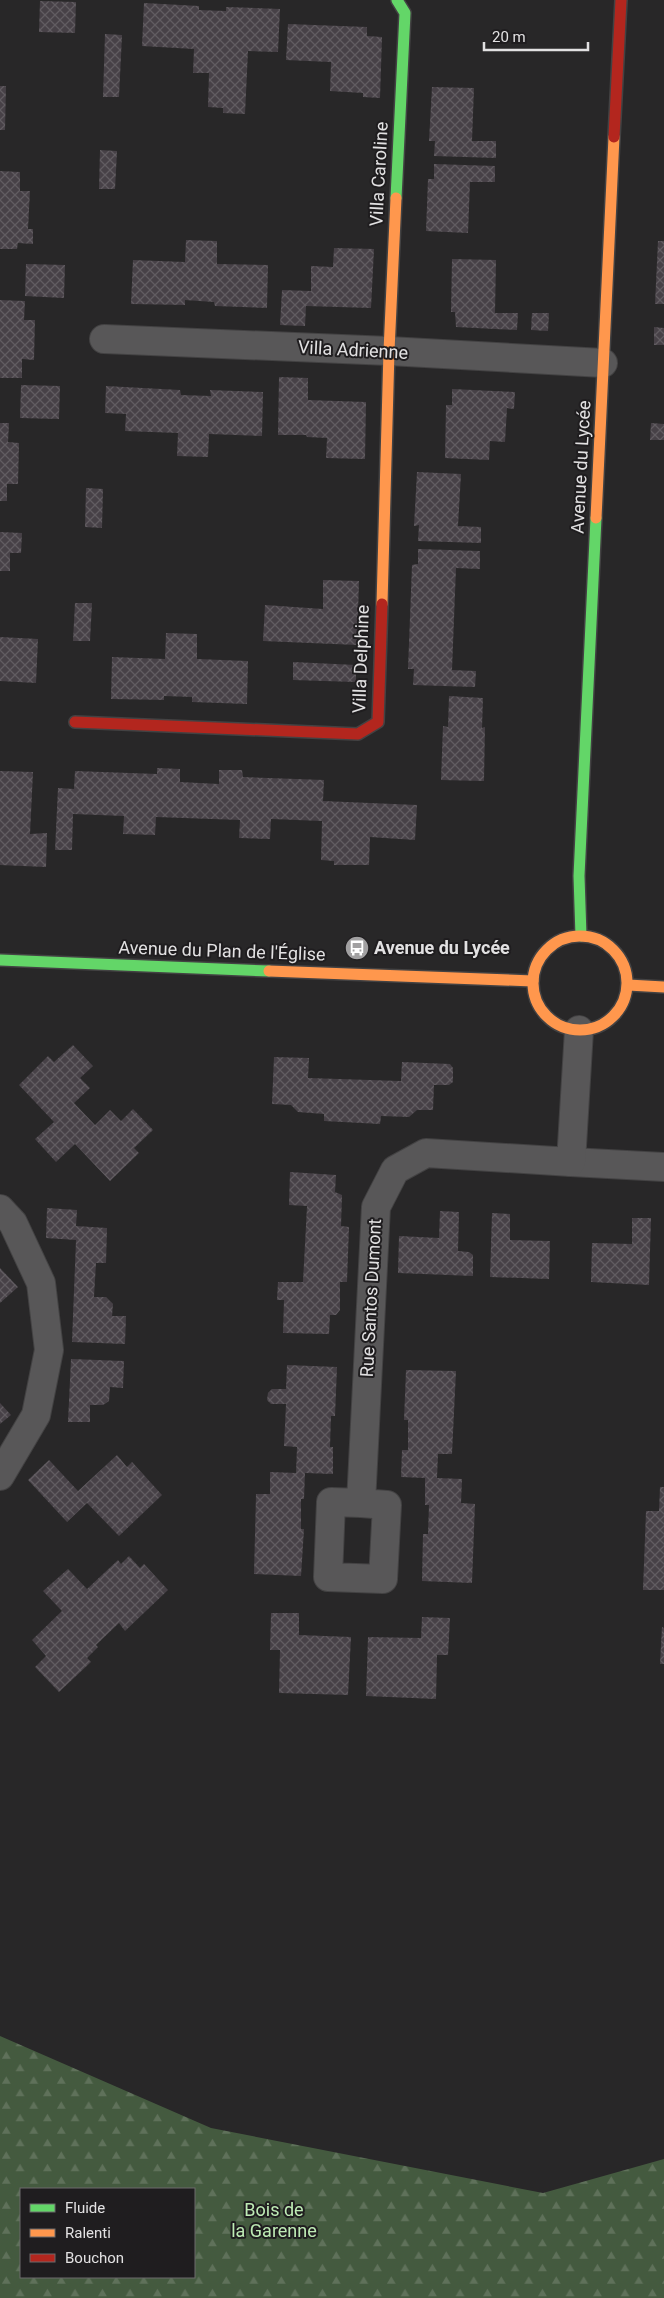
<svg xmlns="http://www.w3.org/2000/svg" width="664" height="2298" viewBox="0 0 664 2298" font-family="Roboto,sans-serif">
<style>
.forest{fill:url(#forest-firs);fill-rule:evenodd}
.building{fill:url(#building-cross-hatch)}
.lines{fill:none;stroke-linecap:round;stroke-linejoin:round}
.street-casing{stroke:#434243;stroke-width:30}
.fast-casing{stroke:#434243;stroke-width:14}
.slow-casing{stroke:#434243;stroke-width:14}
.jam-casing{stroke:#434243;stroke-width:14}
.street{stroke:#585758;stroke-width:28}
.fast{stroke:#63d668;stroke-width:11}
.slow{stroke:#ff974d;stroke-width:11}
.jam{stroke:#b3261e;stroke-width:11}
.labels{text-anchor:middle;stroke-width:4;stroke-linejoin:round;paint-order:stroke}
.street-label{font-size:18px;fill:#e2e1e2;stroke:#1f1d1f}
.poi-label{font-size:18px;font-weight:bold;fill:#e2e1e2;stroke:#1f1d1f;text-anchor:start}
.park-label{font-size:18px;fill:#beebb5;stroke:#1f1d1f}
</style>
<defs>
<pattern id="forest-firs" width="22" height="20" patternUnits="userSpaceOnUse" patternTransform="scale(1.25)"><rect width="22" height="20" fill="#445a3f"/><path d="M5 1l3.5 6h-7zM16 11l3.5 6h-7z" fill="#5f715a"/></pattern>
<pattern id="building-cross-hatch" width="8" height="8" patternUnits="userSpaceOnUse" patternTransform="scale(1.25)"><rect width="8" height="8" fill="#474147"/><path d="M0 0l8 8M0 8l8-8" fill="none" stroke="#615c61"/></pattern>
</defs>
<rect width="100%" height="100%" fill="#282728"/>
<path class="forest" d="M0 2036 211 2128 543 2193 664 2159V2298H0ZM21 2189H194V2277H21Z"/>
<g class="building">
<path d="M40 1 76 2 75 33 39 32Z"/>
<path d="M144 3 199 6V10L226 11V7L280 9 278 52 248 51 245 114 223 113V108L208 107 209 73H193L194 49 142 46Z"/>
<path d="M288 24 367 27V36L382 37 380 98 363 97V93L330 91 331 62 286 60Z"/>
<path d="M105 34 122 35 119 97H103Z"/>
<path d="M0 86H6L5 130H0Z"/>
<path d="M432 87 474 88 472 141H496V158L434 156 435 141H429Z"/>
<path d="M100 150 117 151 115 189H99Z"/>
<path d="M434 164 495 166V182H470L468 233 426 231 428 179H434Z"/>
<path d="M0 171 20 172V191H30L28 229H33V244L18 243 17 249H0Z"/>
<path d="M186 240 217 241V264L268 265 267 308 215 306 214 302 185 300V305L131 304 133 260 185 262Z"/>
<path d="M658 241H664V304H655Z"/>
<path d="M334 248 374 249 371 308 306 306 305 326 280 325 282 290 311 291V266L333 267Z"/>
<path d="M452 259 496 260 495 313H518L517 330 456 327 455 312H451Z"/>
<path d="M26 264 65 265 64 298 25 296Z"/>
<path d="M0 300 25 301 24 320H35L34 360 22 359V378H0Z"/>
<path d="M532 313H549L548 331 531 330Z"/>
<path d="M654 327 664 328V345H654Z"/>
<path d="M279 377 308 378V400L366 402 365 459 326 458 327 438 307 437 306 435H278Z"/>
<path d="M21 385 60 386 59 419 20 418Z"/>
<path d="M106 386 180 390 181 395 211 396 210 390 263 392 262 436 209 434 208 457 177 456 178 433 125 431 126 414 105 413Z"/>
<path d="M452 389 515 392 514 409 507 408 505 442 490 441 489 460 445 458 446 405H452Z"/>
<path d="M0 423H9L8 442 19 443 18 484H7V501H0Z"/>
<path d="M651 423 664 424V440H650Z"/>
<path d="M417 472 461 474 458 526 481 527V543L418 541 419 525 414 526Z"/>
<path d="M86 488 103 489 102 528 85 527Z"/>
<path d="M0 532 22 533 21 553H10V571H0Z"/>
<path d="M418 549 480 551V569L456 568 452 670 476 671 475 687 413 685 414 669H408L412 565 418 564Z"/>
<path d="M323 580 359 581 357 645 263 641 265 605 323 609Z"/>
<path d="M75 603H92L90 641H73Z"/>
<path d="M166 633 197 634V659L248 661 247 704 192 702V697L164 696V700L111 699 112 657 165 659Z"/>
<path d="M0 637 38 639 36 683 0 681Z"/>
<path d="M293 662 356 665V682L293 680Z"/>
<path d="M449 696 483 698 482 728 485 727 484 781 441 780 443 726 448 727Z"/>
<path d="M157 768 180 769V782L219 784V770H242L243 777 324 780 323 801 417 805 415 840 370 837 369 865H334V861L321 860 322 821 271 819 270 839 239 838 240 820 156 817 155 835 123 834 124 816 73 814 72 850H55L58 788 74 789 75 771 157 774Z"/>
<path d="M0 771 33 772 30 834 47 833 46 867 0 865Z"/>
<path d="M73 1045 93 1066 80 1078 90 1088 74 1103 95 1125 110 1110 121 1121 133 1109 153 1130 134 1148 139 1153 110 1181 75 1144 56 1162 35 1139 54 1122 19 1085 48 1056 54 1062Z"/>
<path d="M274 1057 309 1058 308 1078 401 1081 402 1062 450 1064 453 1068V1082L449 1085H434L433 1110H417L409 1117 381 1116 380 1124 324 1121V1114L298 1112 291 1105 272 1104Z"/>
<path d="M290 1172 336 1175 335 1192 342 1195 341 1226 349 1227 347 1282H340V1310L336 1315H330L329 1334 283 1333 284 1300H277L278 1282H303L307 1206 289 1205Z"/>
<path d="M47 1208 77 1210 76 1226 107 1228 106 1263H96L94 1297H106L113 1304 112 1316H126L125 1344 72 1342 76 1240 46 1238Z"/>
<path d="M440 1211 459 1212 458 1251 469 1252 473 1255V1276L398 1273 399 1236 439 1238Z"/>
<path d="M492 1213 510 1214V1240L550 1241 549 1279 490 1277Z"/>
<path d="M632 1218H651L649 1285 591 1282 592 1243 632 1244Z"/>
<path d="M0 1268 18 1287 0 1303Z"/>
<path d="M71 1359 124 1361 123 1388 110 1387 109 1401 103 1405H90V1422H68Z"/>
<path d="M287 1365 337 1367 335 1416H331L330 1447H333V1474L305 1473 304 1499H301V1529H304L301 1576 254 1574 256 1494H270V1472L296 1473 297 1447 284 1446 286 1404H271L267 1400 268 1393 272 1389H286Z"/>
<path d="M406 1370 456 1371 452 1454H438L437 1478 462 1479 461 1503 475 1504 472 1583 422 1581 423 1534H428L429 1505H425V1478L401 1477 402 1450H408V1420H404Z"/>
<path d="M0 1403 11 1415 0 1424Z"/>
<path d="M117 1455 127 1467 132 1462 162 1495 119 1536 87 1503 67 1522 28 1480 49 1460 78 1491Z"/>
<path d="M660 1487H664V1590H643L646 1511H659Z"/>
<path d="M129 1556 140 1568 144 1564 168 1590 125 1631 119 1623 96 1645 98 1647 87 1658 91 1662 59 1692 35 1667 46 1656 32 1640 62 1611 43 1591 68 1569 87 1589 118 1560 121 1564Z"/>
<path d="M271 1613H299V1635L351 1637 348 1695 279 1693 280 1650H270Z"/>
<path d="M422 1617 450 1618 448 1655H437L436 1699 366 1696 368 1637 421 1638Z"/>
<path d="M662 1627 664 1628V1664H660Z"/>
</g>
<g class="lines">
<g class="street-casing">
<g id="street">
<path d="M104 339 389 351 603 363"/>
<path d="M571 1162 664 1167"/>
<path d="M0 1209 13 1223 41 1283 49 1350 36 1415 0 1476"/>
<path d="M361 1503 387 1505 383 1579 328 1577 331 1502 361 1503 376 1207 395 1170 426 1153 571 1162 579 1030"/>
</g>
</g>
<g class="fast-casing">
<g id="fast">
<path d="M396 198 405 13 397 0"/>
<path d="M581 936 579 876 596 518"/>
<path d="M0 960 269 971"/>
</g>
</g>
<g class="slow-casing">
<g id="slow">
<path d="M596 518 614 137"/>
<path d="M382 604 389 351 396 198"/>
<circle cx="580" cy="983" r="47"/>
<path d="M269 971 533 981"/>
<path d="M628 985 664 987"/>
</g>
</g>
<g class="jam-casing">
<g id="jam">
<path d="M614 137 621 0"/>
<path d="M75 722 358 734 378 722 382 604"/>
</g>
</g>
<use href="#street" class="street"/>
<use href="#fast" class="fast"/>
<use href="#slow" class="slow"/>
<use href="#jam" class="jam"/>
</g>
<defs>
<g id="bus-disc" transform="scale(1.25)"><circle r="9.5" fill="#a1a0a1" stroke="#1f1d1f"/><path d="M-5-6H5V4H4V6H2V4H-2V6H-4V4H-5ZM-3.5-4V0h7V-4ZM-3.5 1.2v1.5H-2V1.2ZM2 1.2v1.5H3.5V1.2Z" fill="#fff"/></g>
</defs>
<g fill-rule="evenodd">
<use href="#bus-disc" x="357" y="948"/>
</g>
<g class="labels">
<g class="street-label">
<text transform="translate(379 174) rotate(-87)" y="6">Villa Caroline</text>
<text transform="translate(353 350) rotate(3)" y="6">Villa Adrienne</text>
<text transform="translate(581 467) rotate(-87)" y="6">Avenue du Lycée</text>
<text transform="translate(361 659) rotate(-88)" y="6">Villa Delphine</text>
<text transform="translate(222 951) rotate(2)" y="6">Avenue du Plan de l'Église</text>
<text transform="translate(371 1298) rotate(-87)" y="6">Rue Santos Dumont</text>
</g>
<g class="poi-label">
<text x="374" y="954">Avenue du Lycée</text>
</g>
<g class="park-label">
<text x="274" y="2216">Bois de<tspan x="274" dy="21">la Garenne</tspan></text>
</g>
</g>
<rect x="20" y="2188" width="175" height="90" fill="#1f1d1f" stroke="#6d6b6d"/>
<rect x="30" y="2204" width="25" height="8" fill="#63d668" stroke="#6d6b6d"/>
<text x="65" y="2213" font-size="15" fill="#e2e1e2">Fluide</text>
<rect x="30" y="2229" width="25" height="8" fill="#ff974d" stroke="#6d6b6d"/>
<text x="65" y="2238" font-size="15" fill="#e2e1e2">Ralenti</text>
<rect x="30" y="2254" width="25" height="8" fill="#b3261e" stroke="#6d6b6d"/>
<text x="65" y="2263" font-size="15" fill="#e2e1e2">Bouchon</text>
<path d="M484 42v8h104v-8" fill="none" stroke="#e2e1e2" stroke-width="2.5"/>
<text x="492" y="42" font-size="15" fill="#e2e1e2" stroke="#1f1d1f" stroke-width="4" paint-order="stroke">20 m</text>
</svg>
